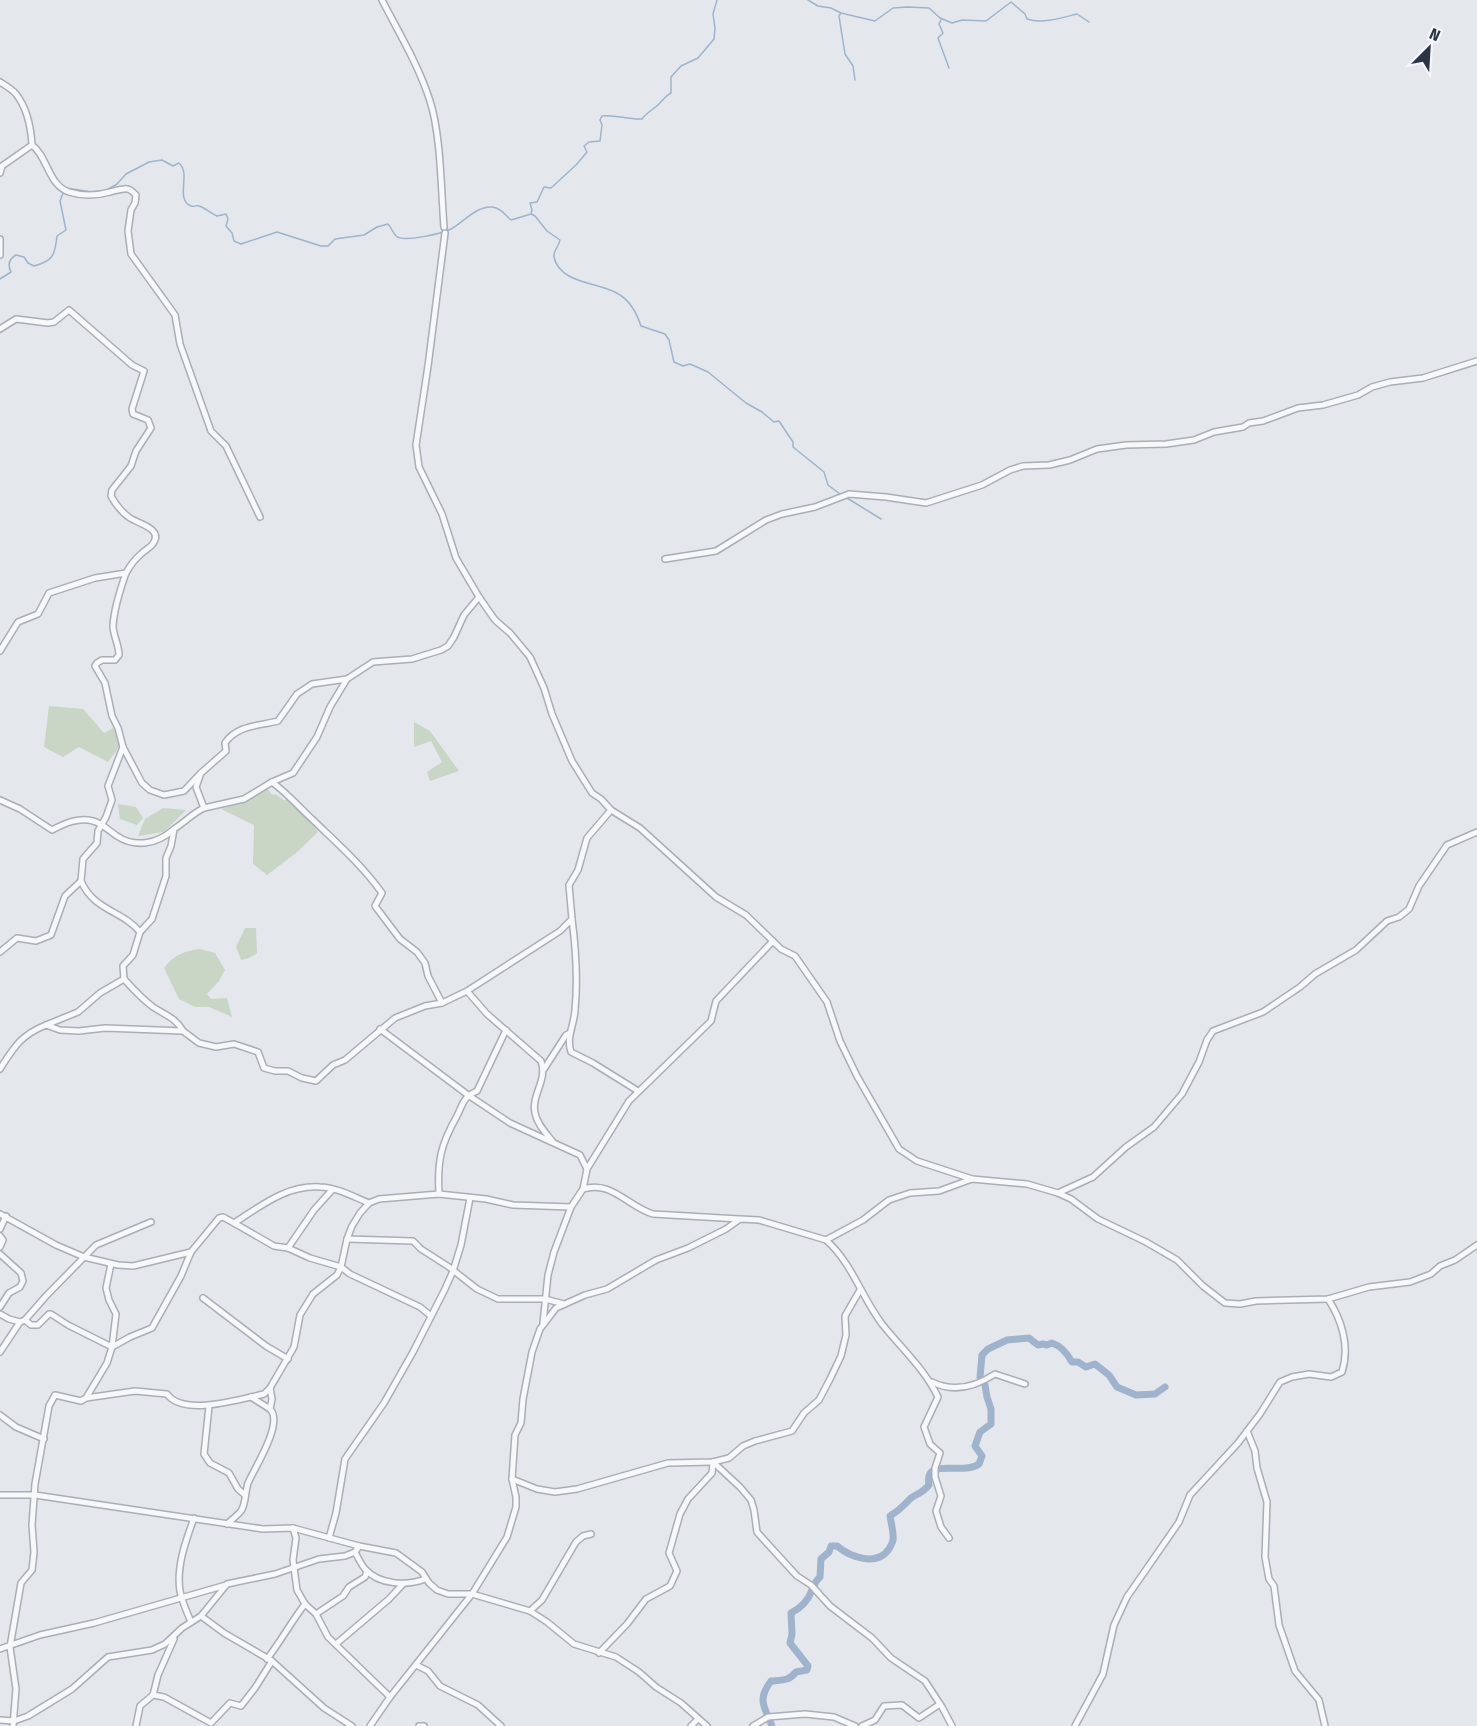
<svg xmlns="http://www.w3.org/2000/svg" width="1477" height="1726" viewBox="0 0 1477 1726" font-family="'Fira Sans Condensed',sans-serif">
<style>
.green{fill:#c9d6c5}
.lines{fill:none;stroke-linecap:round;stroke-linejoin:round}
.stream{stroke:#9fb4cc;stroke-width:1.5}
.river{stroke:#9fb4cc;stroke-width:7}
.minor-casing{stroke:#a9aeb7;stroke-width:8}
.minor{stroke:#f7f8fa;stroke-width:5}
</style>
<rect width="100%" height="100%" fill="#e4e7ec"/>
<g class="green">
<path d="M49 706 83 709 104 733 115 727C126 743 118 748 108 762L79 747 63 757 44 747Z"/>
<path d="M414 722 430 731 459 771 430 781 427 772 442 762 431 741 414 747Z"/>
<path d="M266 786 272 795 275 794 284 800 291 799 318 832 296 853 267 875 253 864 254 825 221 809 246 801Z"/>
<path d="M118 804 136 807 143 818 137 825 120 819Z"/>
<path d="M163 808 186 810 164 832 138 836 145 819Z"/>
<path d="M245 928H256L257 953 249 958 241 960 236 947Z"/>
<path d="M200 949 215 953 225 970 219 981 207 994 211 999 227 998 232 1017 209 1007H195L179 999 164 968C174 955 184 951 200 949Z"/>
</g>
<g class="lines">
<g class="stream">
<path d="M808 0 818 6 831 8 841 13 875 21 893 8 907 7 929 8 940 18 952 23 962 20 986 21 1011 2 1025 14 1027 19C1042 24 1061 18 1077 14L1089 22"/>
<path d="M841 13 839 16 845 54 853 66 855 80"/>
<path d="M941 20 939 24 943 33 938 38 949 68"/>
<path d="M66 188 92 192 105 191 117 184 126 174 149 162 162 160 173 166 179 163C191 174 176 196 189 205 194 208 194 205 199 206 205 208 211 213 217 216L226 214 228 219 226 226 232 233 234 241 241 244 277 232 321 246H328L335 239 364 235 377 227 388 224C391 227 393 233 396 236 404 243 443 233 451 229 464 222 476 206 492 207 501 208 505 215 511 220L531 214 532 210 530 203 537 202 544 187 551 188 576 165 587 152 584 146 589 142 600 141 602 125 600 120 602 116C615 114 628 120 642 119 647 112 653 110 659 104 663 100 665 96 671 93V77L681 66 698 58 714 39 715 28 713 14 717 0"/>
<path d="M531 214 535 216 547 231 560 240C559 246 553 251 554 257 560 285 602 282 620 295 631 302 637 314 641 326L665 334 669 340 674 362 683 366 690 364 708 372 746 403 762 412 774 422 779 421 793 442V447L824 472 828 485 840 494"/>
<path d="M0 279 11 272C7 264 9 259 16 255L24 257 28 263 34 266C53 261 55 255 57 236L66 230 60 201 63 193"/>
<path d="M847 498 881 519"/>
</g>
<path class="river" d="M772 1726C764 1706 757 1700 771 1681 783 1680 789 1681 796 1672L807 1670 808 1666 790 1643 792 1634 791 1613C801 1608 808 1601 812 1590 815 1584 815 1581 820 1577L821 1559 829 1552 831 1546H837C850 1557 877 1567 889 1549 890 1547 893 1542 893 1540 894 1533 891 1523 890 1516 900 1510 901 1508 909 1500 914 1494 921 1495 929 1485 924 1456 961 1476 979 1464L982 1456 975 1446 980 1432 991 1424V1409L987 1397 985 1385 980 1377 982 1355 988 1349 1007 1340 1029 1338 1038 1345 1043 1344 1047 1345 1052 1343C1061 1346 1067 1353 1072 1362H1078L1086 1367 1095 1364 1109 1375 1117 1387 1136 1395 1155 1394 1165 1387"/>
<g class="minor-casing">
<g id="minor">
<path d="M382 0C399 33 419 66 430 101 441 135 441 190 444 227"/>
<path d="M0 82C5 85 12 89 16 94 27 108 31 128 32 145L2 166 0 173"/>
<path d="M32 145C48 157 48 185 69 192 82 196 96 196 110 192 115 191 119 189 124 189 129 188 132 191 136 195L135 203 131 210 128 231 131 254 175 315 180 344 211 431 226 446 260 517"/>
<path d="M445 233 428 366 416 445 419 467 442 514 456 558 479 597 495 620 510 633 530 657 544 688 552 714 572 761 592 793 601 799 611 810 640 828 716 897 746 915 781 949 795 956 827 1002 840 1041 857 1076 899 1149 917 1161 972 1179"/>
<path d="M0 239V255"/>
<path d="M0 329 16 319 48 323 54 322 69 310 132 365 144 371 132 409 133 414 148 420 151 428 136 451 131 466 112 490 111 496C116 505 121 512 130 518 139 524 165 529 152 545 149 548 144 551 141 554 135 559 130 566 126 573L95 578 49 593 38 614 18 622 0 651"/>
<path d="M665 559 716 551 766 520 782 514 815 507 849 494 886 497 926 503 982 485 1010 470 1023 466 1049 465 1070 460 1097 449 1126 445 1166 444 1194 440 1214 432 1243 427 1249 423 1263 421 1298 408 1323 405 1358 395 1372 387 1390 382 1423 378 1477 361"/>
<path d="M126 573C120 590 114 608 113 626 113 635 119 645 119 655L115 660H102L97 663 95 666 105 683 112 716 118 728 123 747 142 783 150 790 164 795 184 791 200 774"/>
<path d="M272 782C287 793 299 807 313 820 338 844 362 865 382 893L375 906 400 939 417 952 425 963 428 976 442 1003"/>
<path d="M0 800 20 809 52 830C65 823 79 817 93 821 102 823 109 831 117 836 135 848 157 844 173 830"/>
<path d="M204 808 244 799 272 782 293 773 317 737 330 707 347 679"/>
<path d="M81 881C94 911 122 910 140 932"/>
<path d="M572 919C576 950 578 980 575 1010 574 1026 566 1037 571 1052L593 1063 638 1091"/>
<path d="M0 952 17 938 36 941 51 935 65 896 81 881 83 859 97 843 98 831 106 817 112 800 108 786 123 747"/>
<path d="M124 979C133 989 142 999 153 1007 165 1015 176 1018 183 1031"/>
<path d="M467 991 487 1014 541 1061C548 1080 531 1095 535 1113 537 1124 546 1133 553 1142"/>
<path d="M46 1025 78 1012 100 993 124 979 123 966 133 955 140 932 152 919 166 876V858L171 846 174 829C185 822 193 813 204 808L196 787 201 773 226 751 225 743C237 725 259 726 278 721L297 694 312 684 347 679 373 662 412 659 441 650 448 646 454 637 464 615 479 597"/>
<path d="M380 1029 468 1095 510 1123 580 1155 587 1169 583 1189"/>
<path d="M0 1069C14 1047 21 1035 46 1025L60 1030 79 1031 105 1028 183 1031 199 1043 216 1047 234 1044 258 1052 264 1068 275 1071H288L302 1078 316 1081 333 1065 345 1060 395 1018 425 1006 442 1003 467 991 560 931 572 919 569 885 578 870 587 838 611 810"/>
<path d="M544 1069 566 1035 570 1033"/>
<path d="M587 1169 629 1101 711 1021 716 1001 773 941"/>
<path d="M1058 1193 1093 1177 1126 1147 1154 1127 1182 1094 1199 1062 1207 1040 1213 1031 1263 1012 1300 987 1315 974 1356 950 1387 921 1399 917 1409 909 1419 886 1447 845 1477 832"/>
<path d="M439 1194C437 1161 441 1144 457 1116 463 1104 463 1097 477 1091L506 1030"/>
<path d="M0 1214 56 1245 84 1257 118 1265 133 1266 191 1252 219 1218 223 1217 234 1223C261 1206 286 1185 320 1187 336 1187 354 1197 369 1203"/>
<path d="M234 1223 274 1246 288 1248 310 1258 341 1267 350 1274 420 1307 431 1316"/>
<path d="M0 1229 6 1216"/>
<path d="M0 1236 3 1240 0 1247"/>
<path d="M347 1239 413 1241 421 1249 449 1267 477 1289 498 1299H545L564 1304"/>
<path d="M826 1240C852 1263 861 1296 882 1324 901 1348 924 1368 938 1397L924 1427 930 1444 940 1453 935 1468V1477L941 1496 936 1511 941 1527 949 1538"/>
<path d="M288 1248 314 1210 332 1190"/>
<path d="M0 1254 21 1273 23 1281 20 1287 9 1293 0 1307"/>
<path d="M203 1298 266 1346 288 1359"/>
<path d="M0 1314 9 1319 20 1322"/>
<path d="M25 1320 31 1325H38L49 1314H51L68 1325 112 1347 116 1314 109 1300 106 1288 111 1264"/>
<path d="M543 1323 548 1275 554 1252 571 1207"/>
<path d="M0 1352 20 1322 25 1320 46 1296 96 1245 151 1222"/>
<path d="M932 1382C954 1393 975 1387 995 1374L1025 1384"/>
<path d="M251 1397 270 1409"/>
<path d="M86 1398 135 1391 167 1394C183 1417 241 1399 264 1394L270 1388"/>
<path d="M209 1406 204 1454 210 1463 229 1473 238 1489 245 1495"/>
<path d="M0 1415 16 1427 44 1439"/>
<path d="M1247 1431 1255 1451 1257 1468 1267 1502 1265 1557 1269 1579 1274 1586 1279 1625 1295 1671 1319 1700 1325 1726"/>
<path d="M713 1462 740 1487 751 1500 754 1510 757 1532 765 1541 797 1576 811 1585 830 1606 872 1638 891 1658 925 1681 942 1707 952 1726"/>
<path d="M512 1479 537 1489 555 1492 577 1489 668 1463 713 1462 729 1458 743 1446 755 1441 792 1431 804 1413 819 1400 830 1379 841 1356 846 1335 845 1316 860 1290"/>
<path d="M0 1495H35L263 1529 293 1528 359 1546 396 1553 422 1572 429 1583 437 1590 448 1594H472L530 1611 547 1622 574 1644 616 1657 639 1672 656 1687 681 1703 707 1726"/>
<path d="M227 1524C231 1520 237 1516 241 1511 246 1504 245 1492 248 1483 255 1467 284 1423 270 1409L272 1399 270 1388 294 1347 300 1315 313 1294 337 1275 341 1267 347 1239 352 1226 360 1213 369 1203 379 1199 439 1194 486 1199 513 1205 571 1207 583 1189C612 1180 628 1207 653 1214L739 1219"/>
<path d="M293 1528 296 1538 293 1560 297 1590 305 1604 316 1614 328 1637 390 1697"/>
<path d="M329 1538 336 1513 345 1459 384 1403 413 1352 445 1289 453 1271 461 1245 470 1198"/>
<path d="M355 1552C358 1558 361 1564 365 1569 379 1585 407 1586 425 1579"/>
<path d="M530 1611 542 1600 576 1542 583 1536 591 1534"/>
<path d="M316 1614 343 1596 349 1587 365 1577 367 1572"/>
<path d="M201 1616 224 1633 272 1661 324 1708 352 1726"/>
<path d="M191 1622C187 1612 182 1602 180 1591 176 1567 186 1540 194 1518"/>
<path d="M336 1644 389 1599 403 1584"/>
<path d="M0 1649 40 1635 94 1623 226 1585"/>
<path d="M599 1653 627 1624 646 1599 670 1586 677 1571 669 1553 680 1514 688 1499 712 1473 713 1462"/>
<path d="M267 1659C281 1641 291 1622 305 1604"/>
<path d="M416 1665 428 1671 440 1686 478 1705 501 1726"/>
<path d="M153 1695 164 1697 211 1723 230 1703 241 1706 255 1688 272 1661"/>
<path d="M0 1720 14 1721 28 1716 72 1689 108 1657 152 1650 165 1644 182 1628 201 1616 227 1584 275 1574 319 1559 345 1556 355 1552 359 1546"/>
<path d="M13 1726 16 1689 10 1647 21 1583 32 1570 34 1552 32 1525 35 1484 49 1406 55 1395 81 1401 86 1398 107 1363 112 1347 130 1337 152 1328 181 1276 191 1252"/>
<path d="M136 1726 140 1706 153 1695 158 1675 174 1639"/>
<path d="M370 1726 390 1697 472 1594 507 1537 516 1507V1497L512 1479 515 1435 521 1423 523 1399 532 1352 540 1329 556 1308 585 1295 607 1289 656 1260 688 1248 726 1229 740 1219 759 1220 826 1240 863 1220 889 1200 910 1193 939 1191 972 1179 1027 1184 1058 1193 1071 1199 1098 1219 1146 1242 1177 1260 1203 1286 1225 1303 1240 1304 1256 1301 1328 1299 1369 1287 1410 1282 1431 1274 1440 1266 1455 1260 1477 1245"/>
<path d="M419 1726H424"/>
<path d="M691 1726 698 1719"/>
<path d="M753 1726 768 1717 805 1714 834 1717 855 1726"/>
<path d="M862 1726 875 1720 884 1706 902 1705 919 1718 940 1704"/>
<path d="M1075 1726 1103 1674 1114 1625 1127 1597 1179 1522 1190 1495 1238 1443 1260 1414 1280 1382 1292 1377 1309 1374 1331 1377 1342 1372C1350 1347 1342 1320 1328 1299"/>
</g>
</g>
<use href="#minor" class="minor"/>
</g>
<g transform="translate(1429 48) rotate(24)" stroke="#f4f6f9" stroke-width="4.5" paint-order="stroke">
<path d="M0-4.5L10 22L0 15L-10 22Z" fill="#2b3445"/>
<text y="-9" font-size="16" font-weight="bold" text-anchor="middle" fill="#2b3445">N</text>
</g>
</svg>
